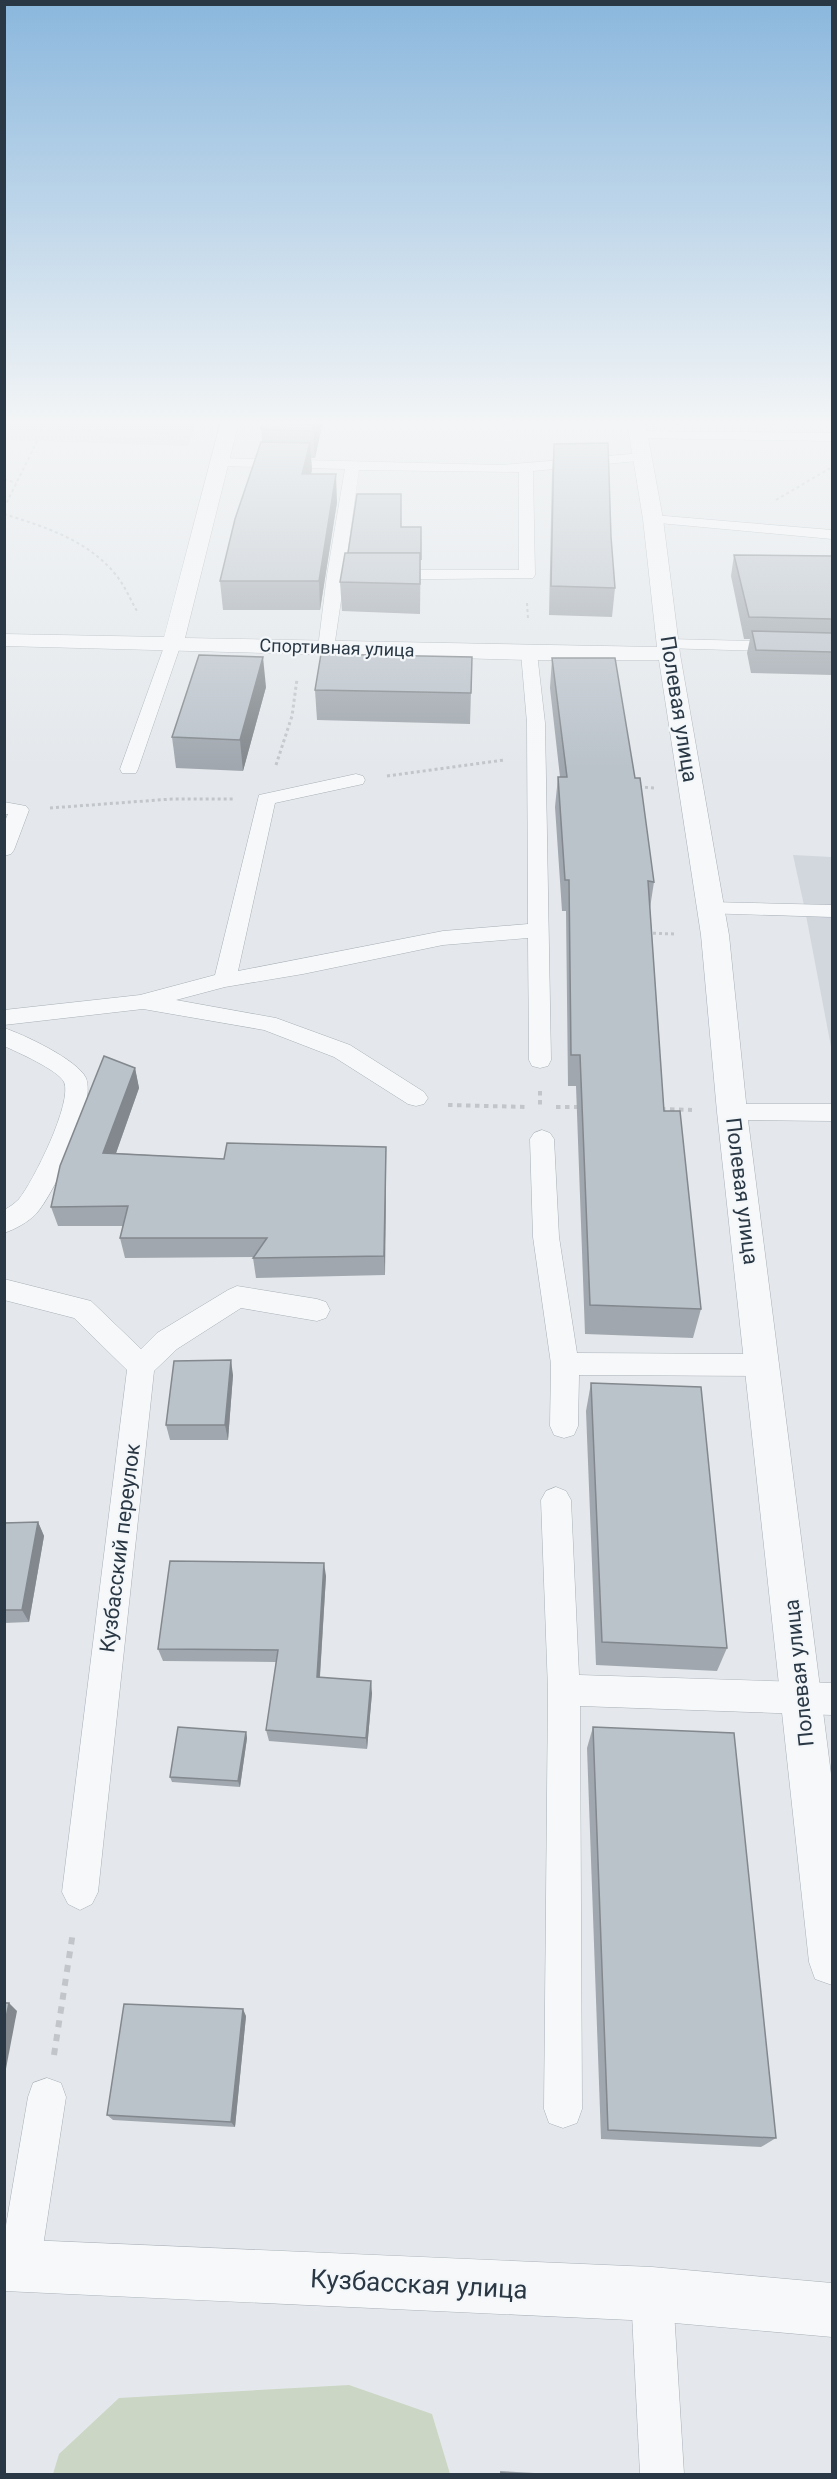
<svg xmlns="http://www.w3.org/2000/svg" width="837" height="2479" viewBox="0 0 837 2479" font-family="Roboto,sans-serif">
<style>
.built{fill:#d2d7de}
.green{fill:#cbd6c4}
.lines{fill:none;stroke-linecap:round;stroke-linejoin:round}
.service-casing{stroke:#a8b0b7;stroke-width:1}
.minor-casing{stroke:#a8b0b7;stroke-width:1}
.path-far3{stroke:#c2c6cb;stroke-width:2;stroke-dasharray:3 3;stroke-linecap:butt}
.path-far2{stroke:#c2c6cb;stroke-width:3;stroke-dasharray:3 3;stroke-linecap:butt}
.path-far1{stroke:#c2c6cb;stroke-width:4;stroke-dasharray:4.5 4.5;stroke-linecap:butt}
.path{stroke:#c2c6cb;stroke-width:6;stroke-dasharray:7 7;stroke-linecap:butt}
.service{fill:#f7f8fa;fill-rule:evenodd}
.minor{fill:#f7f8fa;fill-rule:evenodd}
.wall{fill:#a0a7ae}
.shaded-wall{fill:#82888d}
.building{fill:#bac2ca;stroke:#82888d;stroke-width:1.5}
.labels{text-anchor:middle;stroke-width:4.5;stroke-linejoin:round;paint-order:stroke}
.far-street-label{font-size:18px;fill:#2a3845;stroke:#f4f7f9}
.street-label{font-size:21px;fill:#2a3845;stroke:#f4f7f9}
.near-street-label{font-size:26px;fill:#2a3845;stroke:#f4f7f9}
</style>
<rect width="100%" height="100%" fill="#e4e8ec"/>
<g class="built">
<path d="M5 421H198L188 446 5 440Z"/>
<path d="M793 855 832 857V1052L805 910Z"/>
</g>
<path class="green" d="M349 2385 432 2414 450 2474H53L59 2454 119 2398Z"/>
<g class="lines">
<g class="service-casing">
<g id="service">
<path d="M638 431 832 433V441L633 438 631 435 633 432Z"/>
<path d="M643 453 648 454 650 457 648 460 533 471 535 575 533 578 344 580 334 648 326 653 318 648 327 575 345 469 219 466 212 462 219 458 501 465ZM359 470 519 472V570H345Z"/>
<path d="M653 515 832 530V539L648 522 646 519Z"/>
<path d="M173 639 181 644 138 769 136 773H122L120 769 165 644Z"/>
<path d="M668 639 832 643V653L662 648 660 644Z"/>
<path d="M529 648 537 653 545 723 551 1060 548 1066 540 1068 532 1066 529 1060 528 938 443 945 303 974 225 987 176 1000 276 1018 350 1045 424 1092 428 1098 424 1104 416 1106 408 1104 334 1057 264 1030 143 1009 4 1025V1010L140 995 215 975 259 795 356 774 363 776 365 780 363 784 275 803 238 971 443 931 528 924 527 723 521 653Z"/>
<path d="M4 802 26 806 29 810 14 850 11 854 4 856V823L8 814H4Z"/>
<path d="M710 902 832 905V917L703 913 700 908 703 903Z"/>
<path d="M4 1028C23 1034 78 1060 86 1078 97 1104 54 1194 36 1214 28 1222 16 1229 4 1233V1210C10 1207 15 1203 19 1199 33 1182 73 1102 64 1082 58 1070 17 1052 4 1046Z"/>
<path d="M732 1104H832V1121L732 1120 724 1118 720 1112 724 1106Z"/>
<path d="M542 1130 550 1133 554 1139 559 1237 577 1353 763 1354 773 1357 777 1365 773 1373 763 1376 579 1375 578 1426 574 1435 564 1438 554 1435 550 1426 551 1364 533 1237 530 1139 534 1133Z"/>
<path d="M4 1279 91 1301 141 1349 157 1333 228 1290 237 1286 317 1299 326 1302 330 1310 326 1318 317 1321 241 1308 177 1349 154 1371 98 1892 92 1904 80 1910 68 1904 62 1892 127 1370 74 1318 4 1300Z"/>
<path d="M556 1487 566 1491 571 1500 579 1675 832 1683V1715L580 1706 582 2109 577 2123 563 2128 549 2123 544 2109 548 1690 541 1500 546 1491Z"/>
<path d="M47 2078 61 2083 66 2097 40 2266 34 2280 20 2286 4 2278V2237L28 2097 33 2083Z"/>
<path d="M652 2273 667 2279 673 2294 684 2474H640L631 2294 637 2279Z"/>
</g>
</g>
<g class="minor-casing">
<g id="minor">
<path d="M221 421H239L185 638 657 647 643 519 627 421H645L663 519 680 654 729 935 747 1112 832 1782V1985L815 1979 809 1962 717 1112 701 935 659 660H529L4 646V634L164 637Z"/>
<path d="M4 2239 652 2267 832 2283V2337L652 2321 4 2291Z"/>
</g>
</g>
<g class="path-far3">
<path d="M4 429 170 433"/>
<path d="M4 479 16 483"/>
<path d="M776 500 832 467"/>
<path d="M4 508 43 429"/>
<path d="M4 514C45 527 88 540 116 575 125 586 130 599 137 611"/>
<path d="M527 603 528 619"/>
</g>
<g class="path-far2">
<path d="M276 765 292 716 297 679"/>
<path d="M387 776 504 760"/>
<path d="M639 787 655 788"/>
<path d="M50 808 172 799H234"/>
<path d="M647 933 675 934"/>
</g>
<g class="path-far1">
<path d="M540 1091V1108"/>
<path d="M448 1105 527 1107"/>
<path d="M556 1107H581"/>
<path d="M661 1109 692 1110"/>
</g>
<path class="path" d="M54 2055 73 1932"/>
<use href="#service" class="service"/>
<use href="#minor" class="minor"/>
</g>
<g class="wall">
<path d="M263 421H323L315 458H311L312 470 311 474 337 502 320 610H223L220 581 262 442 261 428Z"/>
<path d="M554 444 615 588 612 617 549 615 552 471Z"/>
<path d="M401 527H421L420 614 342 611 340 582 348 553Z"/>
<path d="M734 555 832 556V675L751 673 747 653 750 639H744L731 576Z"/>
<path d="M472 657 470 724 317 720 315 690Z"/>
<path d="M552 658 654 882 650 908 664 1111 701 1309 693 1338 585 1334 576 1086H568L566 911H562L555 807 558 777H560L550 688Z"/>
<path d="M266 687 243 771 176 768 172 737Z"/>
<path d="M135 1068 139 1088 116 1153 224 1159 386 1147 385 1275 256 1278 253 1258 254 1257 125 1258 120 1238 123 1226H58L51 1207Z"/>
<path d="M233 1375 228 1440H170L166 1425Z"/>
<path d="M591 1383 727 1648 717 1671 596 1665 586 1411Z"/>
<path d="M38 1522 44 1536 29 1622 4 1623V1523Z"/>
<path d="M326 1576 320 1677 372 1693 367 1749 269 1741 266 1730 276 1662 163 1661 158 1649Z"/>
<path d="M593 1727 776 2138 761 2147 601 2139 587 1748Z"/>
<path d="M246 1732 247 1738 240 1787 172 1782 170 1777Z"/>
<path d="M246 2016 235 2127 113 2120 107 2115Z"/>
<path d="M500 2471 570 2475H500Z"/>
</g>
<g class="shaded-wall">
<path d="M315 421H323L315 458 313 431Z"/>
<path d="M310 443 312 470 304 502 302 474Z"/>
<path d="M336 474 337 502 320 610 319 581Z"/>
<path d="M263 657 266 687 243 771 240 740Z"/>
<path d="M135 1068 139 1088 109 1173 103 1153Z"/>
<path d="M386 1147V1167L385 1275 384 1256Z"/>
<path d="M231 1360 233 1375 228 1440 225 1425Z"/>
<path d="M38 1522 44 1536 29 1622 22 1610Z"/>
<path d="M324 1563 326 1576 319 1689 317 1677Z"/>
<path d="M371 1681 372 1693 367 1749 366 1738Z"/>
<path d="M246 1732 247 1738 240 1787 238 1781Z"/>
<path d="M9 2003 17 2011 4 2079V2028Z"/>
<path d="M243 2009 246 2016 235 2127 231 2122Z"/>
</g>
<g class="building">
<path d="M263 421H315L313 431 265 430 266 428H261Z"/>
<path d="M261 442 310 443 302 474H336L319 581H220L235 519Z"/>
<path d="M608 443 611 537 615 588 551 586 554 444Z"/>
<path d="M357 494H401V527H421V560L420 553H348Z"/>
<path d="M345 553H420V584L340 582Z"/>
<path d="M734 555 832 556V619L749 617Z"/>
<path d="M752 631 832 633V652L756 650Z"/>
<path d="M321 654 472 657 471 693 315 690Z"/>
<path d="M199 655 263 657 240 740 172 737Z"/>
<path d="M552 658H615L635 778H640L654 882 648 881 664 1111H680L701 1309 590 1305 580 1055H571L569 880H565L558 777H567Z"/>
<path d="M104 1056 135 1068 103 1153 224 1159 227 1143 386 1147 384 1256 253 1258 267 1238H120L128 1206 51 1207 60 1166Z"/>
<path d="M231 1360 225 1425H166L174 1361Z"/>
<path d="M591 1383 701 1387 727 1648 602 1642Z"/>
<path d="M38 1522 22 1610H4V1523Z"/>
<path d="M170 1561 324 1563 317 1677 371 1681 366 1738 266 1730 278 1650 158 1649Z"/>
<path d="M178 1727 246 1732 238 1781 170 1777Z"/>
<path d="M593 1727 734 1733 776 2138 608 2130Z"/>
<path d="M4 2003H9L4 2028Z"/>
<path d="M124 2004 243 2009 231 2122 107 2115Z"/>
<path d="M501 2473 542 2475H501Z"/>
</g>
<linearGradient id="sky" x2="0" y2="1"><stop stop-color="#8ab7dd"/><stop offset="0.55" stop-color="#f3f5f6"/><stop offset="1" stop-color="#f3f5f6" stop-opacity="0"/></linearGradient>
<rect width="837" height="768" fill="url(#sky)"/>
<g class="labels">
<g class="far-street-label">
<text transform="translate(337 648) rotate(2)" y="6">Спортивная улица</text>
</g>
<g class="street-label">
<text transform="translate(679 709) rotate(81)" y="7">Полевая улица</text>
<text transform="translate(742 1191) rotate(83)" y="7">Полевая улица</text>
<text transform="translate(120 1548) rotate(-83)" y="7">Кузбасский переулок</text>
<text transform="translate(799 1673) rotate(-96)" y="7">Полевая улица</text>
</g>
<g class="near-street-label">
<text transform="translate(419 2284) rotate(3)" y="9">Кузбасская улица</text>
</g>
</g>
<rect width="837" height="2479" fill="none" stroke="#2a3845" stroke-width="12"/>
</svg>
